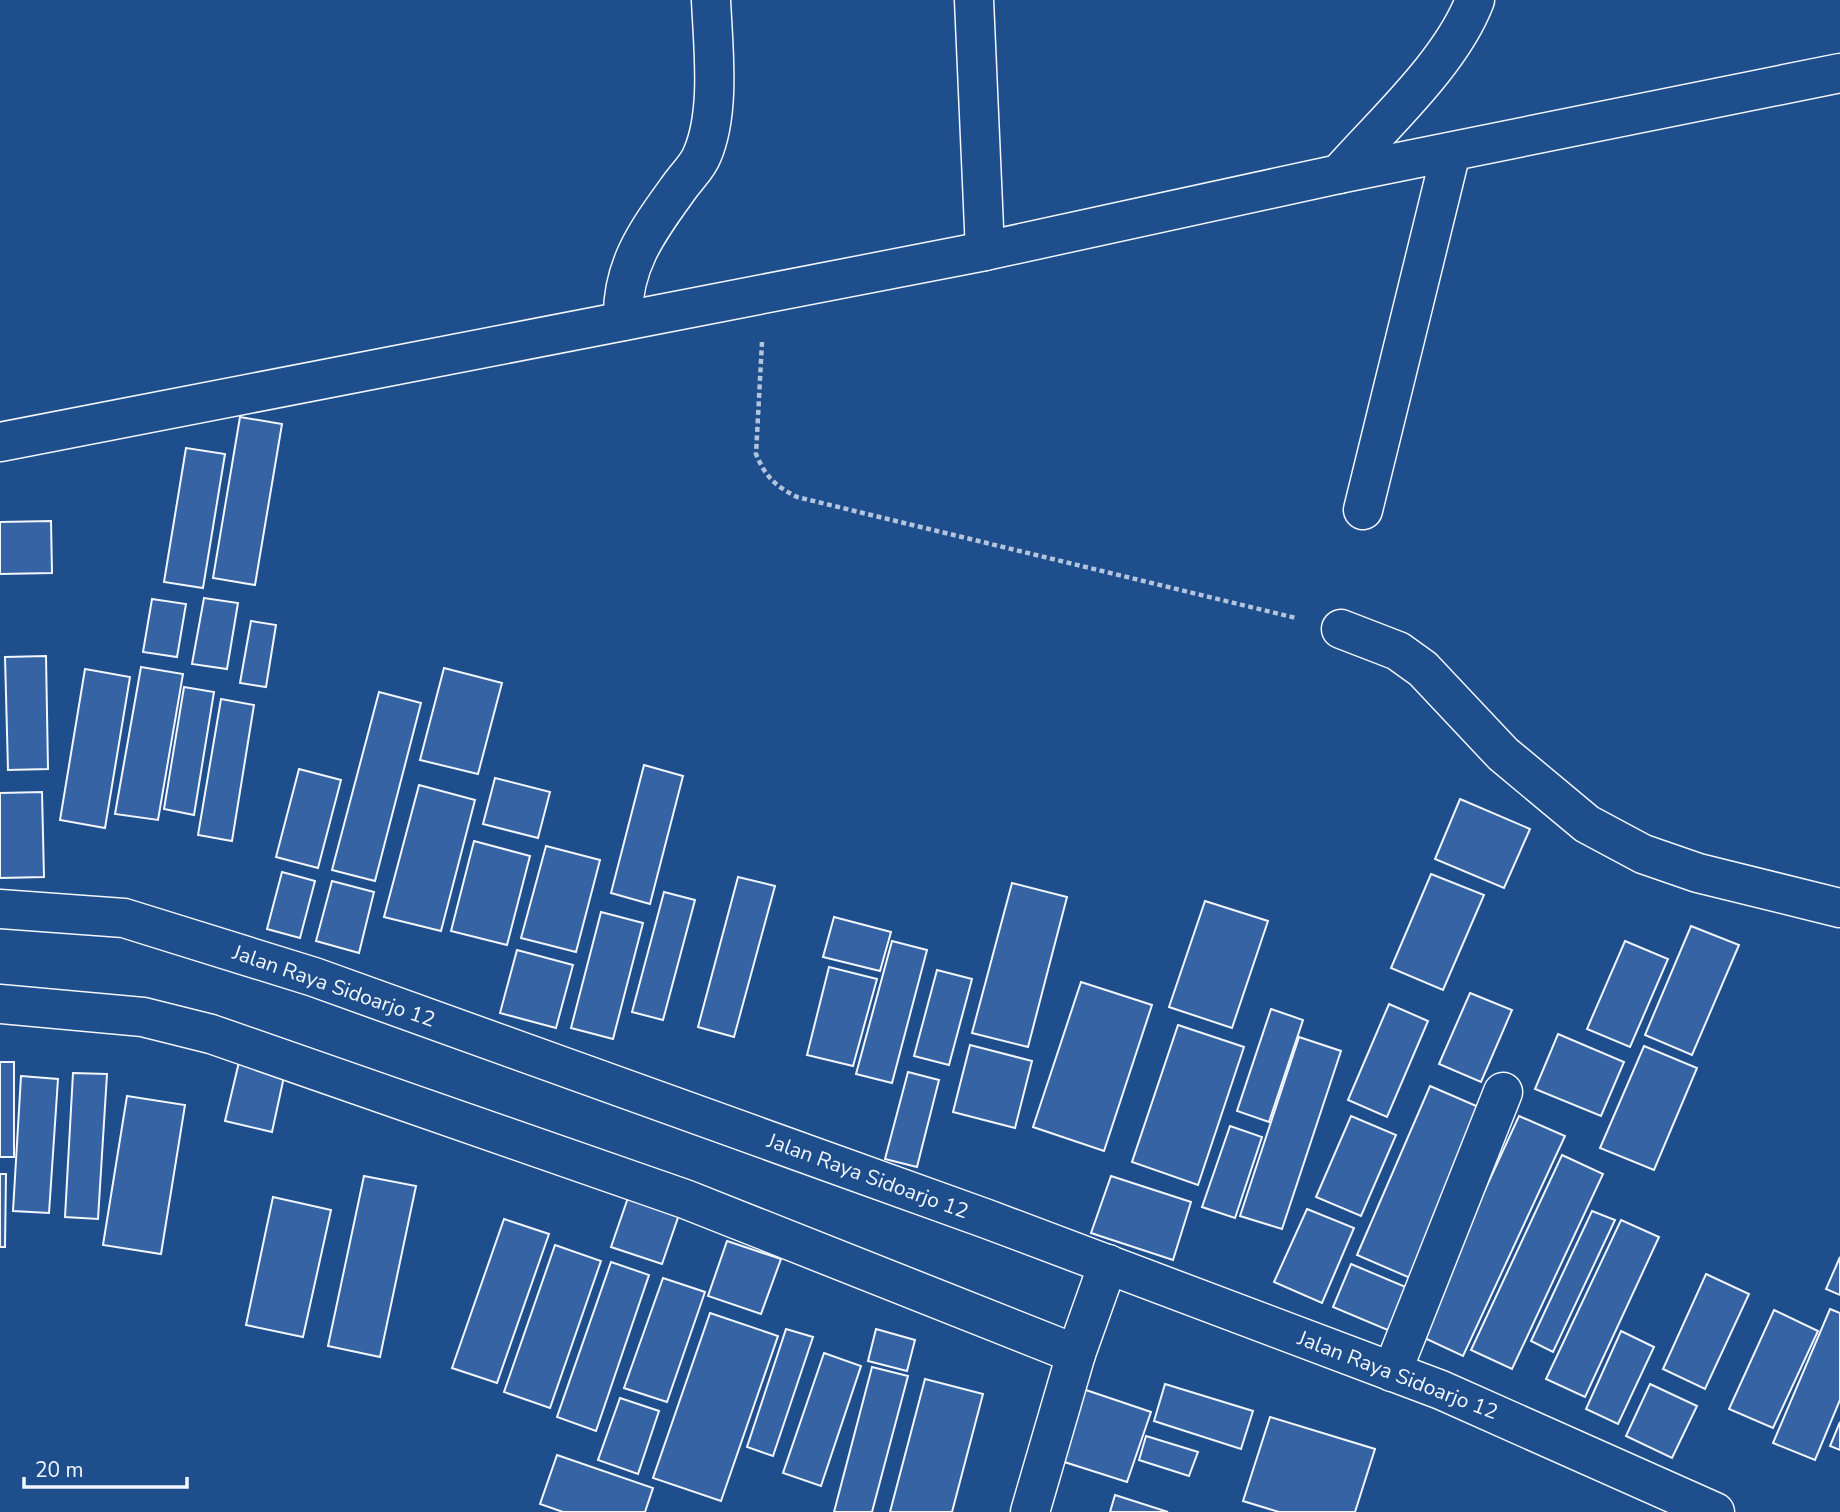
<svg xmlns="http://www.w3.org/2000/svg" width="1840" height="1512" viewBox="0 0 1840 1512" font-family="'Nunito Sans',sans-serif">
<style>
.building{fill:#3563a3;stroke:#f2f6ff;stroke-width:2}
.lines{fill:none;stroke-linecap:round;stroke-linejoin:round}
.minor-casing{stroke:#f2f6ff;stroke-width:41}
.major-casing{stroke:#f2f6ff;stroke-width:41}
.path{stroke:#b3c4dc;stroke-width:4.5;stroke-dasharray:5 3.5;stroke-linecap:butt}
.minor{stroke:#1f4e8c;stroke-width:38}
.major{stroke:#1f4e8c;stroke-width:38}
.labels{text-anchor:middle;stroke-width:5;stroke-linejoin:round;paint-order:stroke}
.street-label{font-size:21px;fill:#f2f6ff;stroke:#1f4e8c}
</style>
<rect width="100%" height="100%" fill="#1f4e8c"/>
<g class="building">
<path d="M240 417 282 424 255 585 213 578Z"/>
<path d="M186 448 225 454 203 588 164 582Z"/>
<path d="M51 521 52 573 0 574V522Z"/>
<path d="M204 598 238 603 227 669 192 664Z"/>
<path d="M152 599 186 604 177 657 143 652Z"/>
<path d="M251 621 276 625 266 687 240 683Z"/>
<path d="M46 656 48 769 8 770 5 657Z"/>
<path d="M141 667 183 674 158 820 115 814Z"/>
<path d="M444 668 502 683 478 774 420 760Z"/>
<path d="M85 669 130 677 105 828 60 820Z"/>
<path d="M184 687 214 692 194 815 164 809Z"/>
<path d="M379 692 421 703 375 881 332 870Z"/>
<path d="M221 699 254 705 232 841 198 835Z"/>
<path d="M644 765 683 776 650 904 611 893Z"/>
<path d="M299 769 341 780 318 868 276 857Z"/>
<path d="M495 778 550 792 538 838 483 824Z"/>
<path d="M419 785 475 800 441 931 384 917Z"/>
<path d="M42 792 44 877 0 878V793Z"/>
<path d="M1460 799 1530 829 1504 888 1435 859Z"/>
<path d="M474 841 530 856 507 945 451 931Z"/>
<path d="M546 846 600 860 576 952 521 938Z"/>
<path d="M282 872 315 881 300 938 267 929Z"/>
<path d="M1431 874 1484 895 1443 990 1391 968Z"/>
<path d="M738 877 775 886 734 1037 698 1027Z"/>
<path d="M332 881 374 892 359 953 316 941Z"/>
<path d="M1012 883 1067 897 1028 1047 972 1033Z"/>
<path d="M664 892 695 900 663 1020 632 1012Z"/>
<path d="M1205 901 1268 921 1232 1028 1169 1007Z"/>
<path d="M601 912 643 923 613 1039 571 1028Z"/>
<path d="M834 917 891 932 880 971 823 957Z"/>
<path d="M1691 926 1739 945 1692 1055 1645 1035Z"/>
<path d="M892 941 927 950 892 1083 856 1074Z"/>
<path d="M1625 941 1668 959 1630 1047 1587 1029Z"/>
<path d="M517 950 573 965 556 1028 500 1013Z"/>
<path d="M829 967 877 979 853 1066 807 1055Z"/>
<path d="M937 970 972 979 949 1065 914 1056Z"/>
<path d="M1081 982 1152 1005 1104 1151 1033 1127Z"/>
<path d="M1470 993 1512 1010 1481 1082 1439 1064Z"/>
<path d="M1389 1004 1428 1021 1387 1117 1348 1100Z"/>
<path d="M1271 1009 1303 1020 1269 1122 1237 1111Z"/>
<path d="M1178 1025 1244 1047 1198 1185 1132 1162Z"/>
<path d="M1558 1034 1624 1062 1601 1116 1535 1089Z"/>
<path d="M1299 1037 1341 1051 1282 1229 1240 1216Z"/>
<path d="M970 1045 1032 1061 1015 1128 953 1112Z"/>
<path d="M1644 1046 1697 1068 1654 1170 1600 1148Z"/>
<rect x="0" y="1062" width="14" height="95"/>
<path d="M239 1062 285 1072 272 1132 225 1121Z"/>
<path d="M908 1072 939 1080 917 1167 885 1159Z"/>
<path d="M73 1073 107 1074 98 1219 65 1217Z"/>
<path d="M21 1076 58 1079 49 1213 13 1211Z"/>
<path d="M1430 1086 1488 1111 1415 1280 1357 1255Z"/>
<path d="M127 1096 185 1105 161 1254 103 1245Z"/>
<path d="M1351 1116 1396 1135 1361 1216 1316 1197Z"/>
<path d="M1519 1116 1565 1136 1463 1356 1418 1335Z"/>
<path d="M1230 1126 1262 1137 1235 1218 1202 1207Z"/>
<path d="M1562 1155 1603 1174 1512 1369 1471 1350Z"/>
<path d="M0 1174H6L5 1247H0Z"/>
<path d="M364 1176 416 1186 380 1357 328 1346Z"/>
<path d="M1111 1176 1191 1202 1173 1260 1091 1233Z"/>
<path d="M631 1189 682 1206 662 1264 611 1247Z"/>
<path d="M273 1197 331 1210 303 1337 246 1325Z"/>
<path d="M1307 1209 1354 1228 1322 1303 1274 1282Z"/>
<path d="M1592 1211 1615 1220 1553 1352 1531 1341Z"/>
<path d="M504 1219 549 1234 497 1383 452 1368Z"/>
<path d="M1621 1220 1659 1237 1585 1397 1546 1379Z"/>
<path d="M727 1241 781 1259 761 1314 708 1296Z"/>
<path d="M555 1245 601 1261 550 1408 504 1392Z"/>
<path d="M1840 1257V1295L1826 1289Z"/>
<path d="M611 1262 649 1275 596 1431 557 1417Z"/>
<path d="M1351 1264 1408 1288 1390 1331 1333 1307Z"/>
<path d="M1706 1274 1749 1294 1705 1389 1663 1369Z"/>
<path d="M663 1278 705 1292 667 1402 624 1388Z"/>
<path d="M1830 1309 1840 1313V1400L1815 1460 1773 1443Z"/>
<path d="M1774 1310 1818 1331 1773 1428 1729 1409Z"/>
<path d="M710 1313 778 1336 721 1501 653 1478Z"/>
<path d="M786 1329 813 1337 773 1456 747 1447Z"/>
<path d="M876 1329 915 1340 907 1371 868 1361Z"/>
<path d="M1621 1331 1654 1347 1618 1424 1586 1409Z"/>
<path d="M824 1353 861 1366 821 1486 783 1473Z"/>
<path d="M872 1367 908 1376 872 1512H834Z"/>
<path d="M925 1379 983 1394 952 1512H890Z"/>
<path d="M1165 1384 1253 1411 1241 1449 1154 1421Z"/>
<path d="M1650 1384 1697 1406 1672 1458 1626 1436Z"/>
<path d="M1080 1388 1151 1412 1127 1482 1055 1459Z"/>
<path d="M620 1398 659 1411 638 1474 598 1460Z"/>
<path d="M1270 1417 1375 1449 1355 1512H1279L1243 1501Z"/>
<path d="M1840 1422V1450L1830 1446Z"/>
<path d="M1146 1436 1198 1452 1189 1476 1139 1460Z"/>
<path d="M557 1455 653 1488 645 1512H563L540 1504Z"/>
<path d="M1115 1495 1168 1512H1110Z"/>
</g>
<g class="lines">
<g class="minor-casing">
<g id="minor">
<path d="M974 0 985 251"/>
<path d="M1339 174C1384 123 1451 63 1475 0"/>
<path d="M623 321C621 265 649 229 680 186 687 176 698 166 702 155 721 112 713 46 711 0"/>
<path d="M0 442 985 251 1339 174 1840 73"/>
<path d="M1363 510 1451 152"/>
<path d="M1341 629 1398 651 1423 669 1503 754 1587 824 1643 854 1698 873 1840 908"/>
<path d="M0 1004 143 1017 211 1034 685 1199 1076 1354"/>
<path d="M1392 1372 1503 1092"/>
<path d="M1030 1512 1076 1354 1108 1264"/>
</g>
</g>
<g class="major-casing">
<path id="major" d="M0 909 124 918 314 977 987 1219 1441 1390 1715 1512"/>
</g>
<path class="path" d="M762 342 756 454C765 476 775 486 797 497L1296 618"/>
<use href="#minor" class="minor"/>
<use href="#major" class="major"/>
</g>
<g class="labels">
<g class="street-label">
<text transform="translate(334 986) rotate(19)" y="7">Jalan Raya Sidoarjo 12</text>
<text transform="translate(868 1176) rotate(20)" y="7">Jalan Raya Sidoarjo 12</text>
<text transform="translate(1398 1375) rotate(21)" y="7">Jalan Raya Sidoarjo 12</text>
</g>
</g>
<path d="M24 1477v10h163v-10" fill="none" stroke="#f2f6ff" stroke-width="3.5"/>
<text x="35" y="1477" font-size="21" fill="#f2f6ff" stroke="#1f4e8c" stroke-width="5" paint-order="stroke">20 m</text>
</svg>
